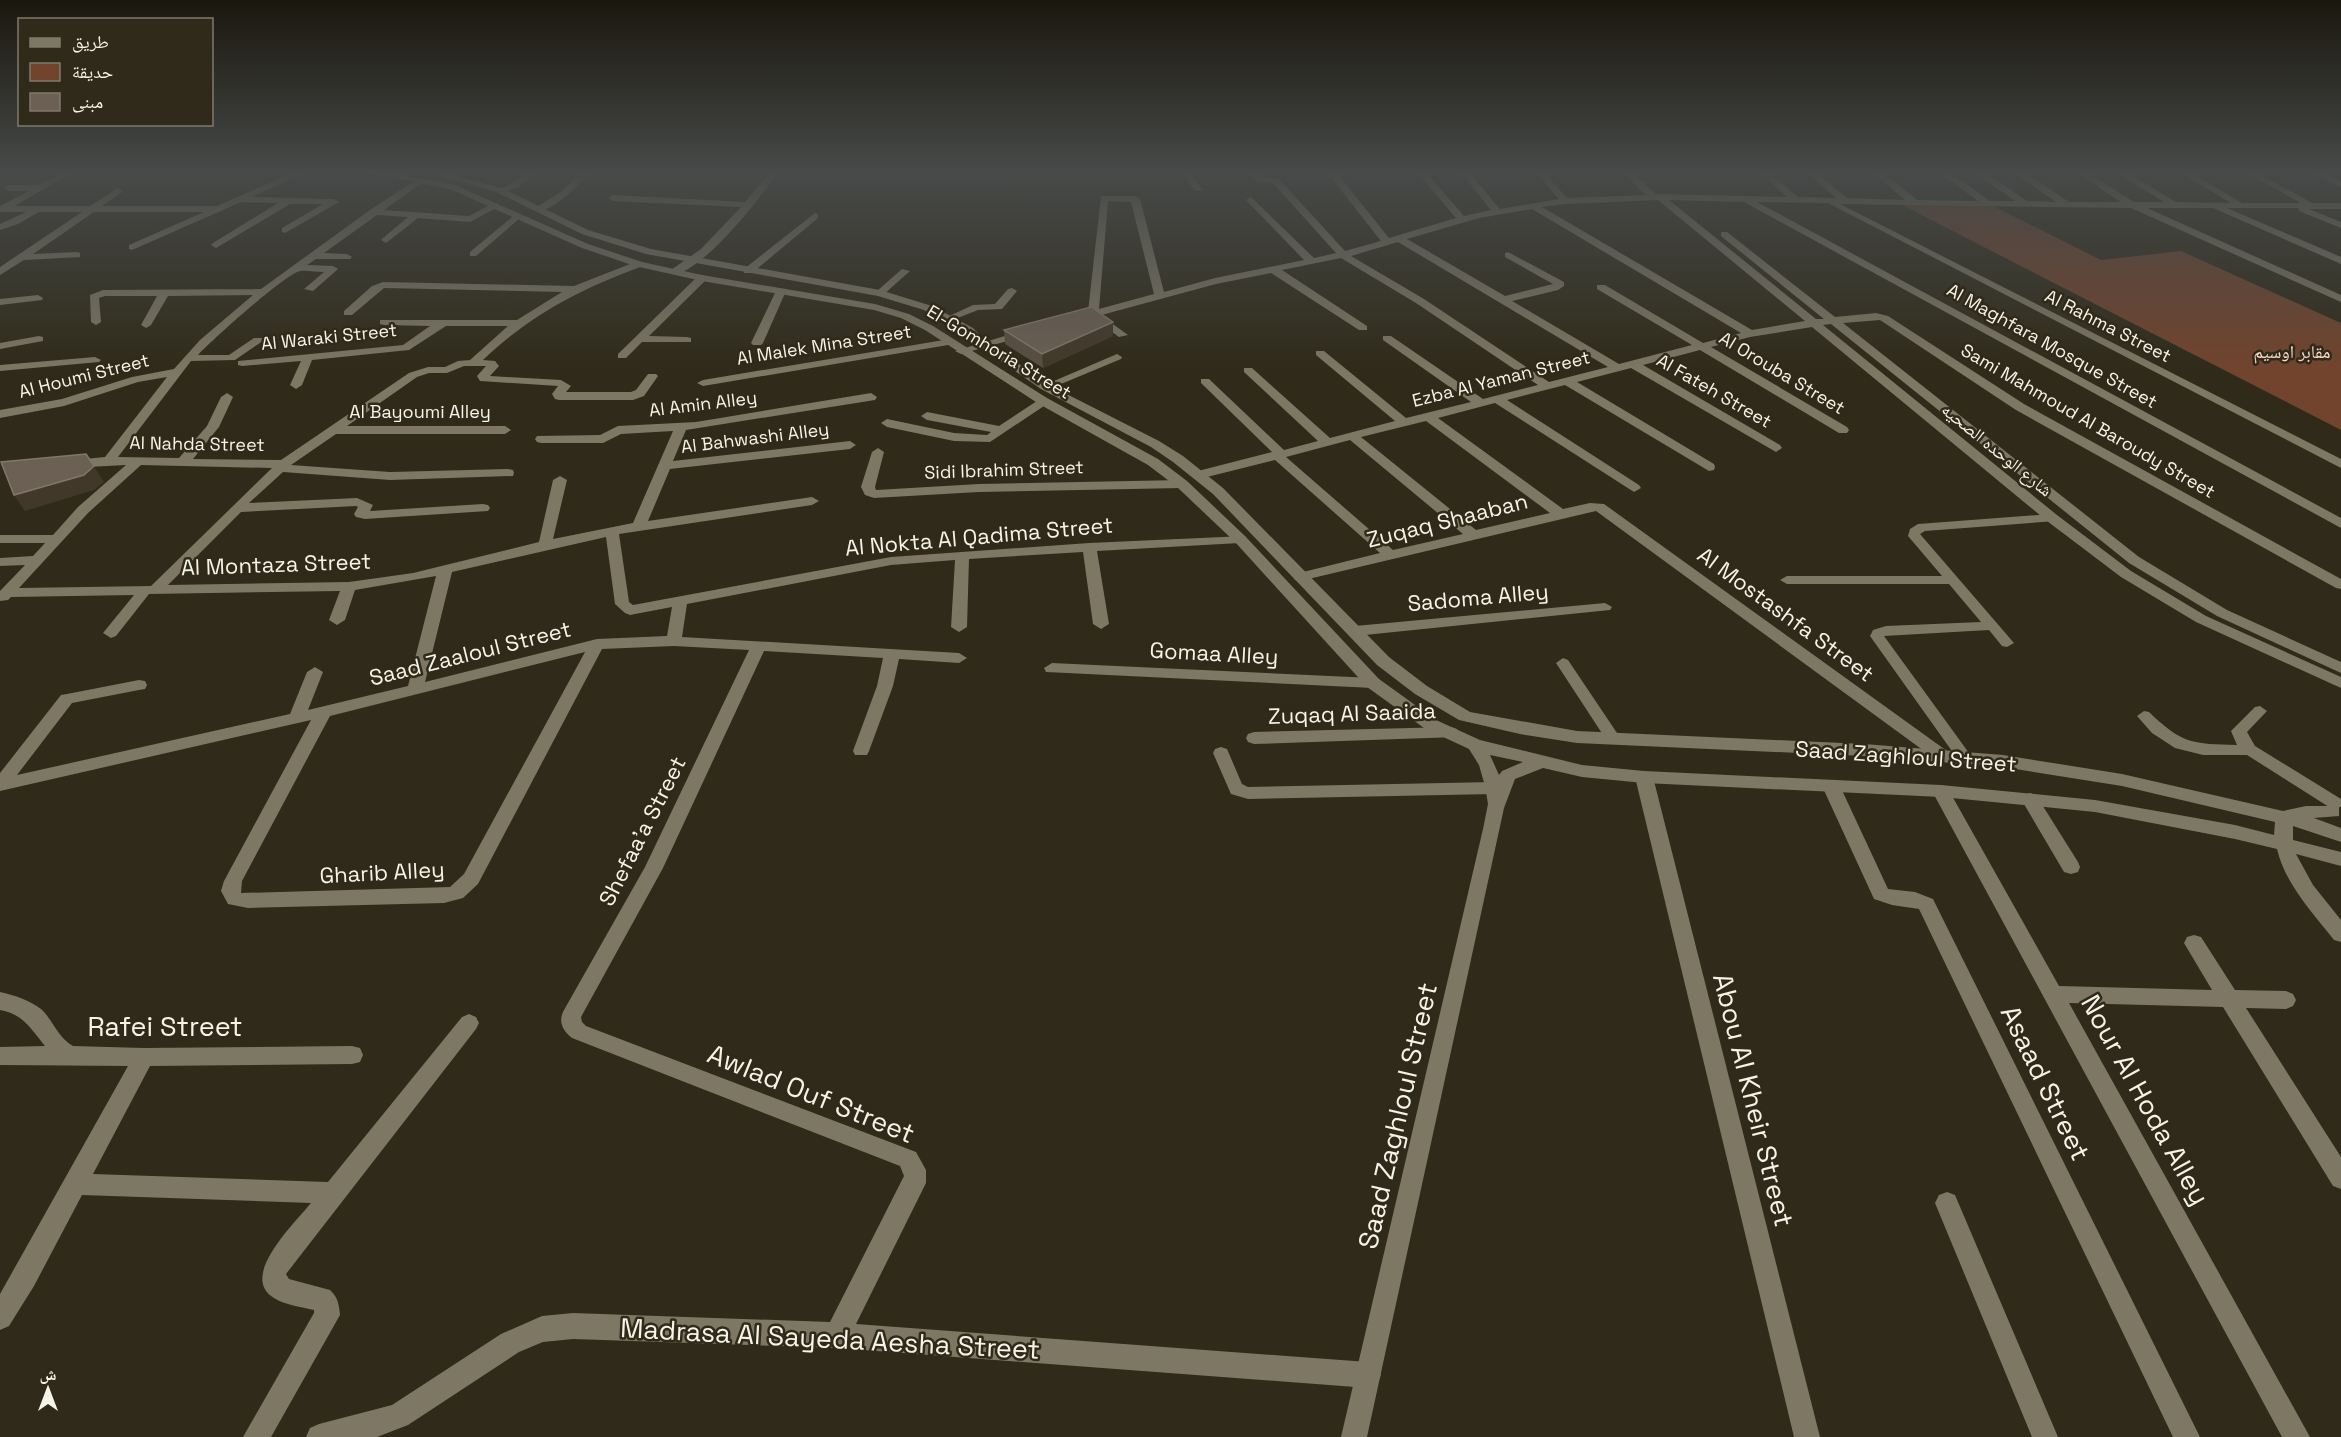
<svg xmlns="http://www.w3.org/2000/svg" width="2341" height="1437" viewBox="0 0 2341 1437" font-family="'Space Grotesk','Noto Naskh Arabic',sans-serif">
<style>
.green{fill:#72442d}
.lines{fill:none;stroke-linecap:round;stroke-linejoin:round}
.service{fill:#7d7764;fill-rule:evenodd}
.minor{fill:#7d7764;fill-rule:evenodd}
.tertiary{fill:#7d7764;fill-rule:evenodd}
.wall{fill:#5a4e41}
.shaded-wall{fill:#423829}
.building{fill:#6b6053;stroke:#80776a;stroke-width:1.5}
.labels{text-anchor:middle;stroke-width:5;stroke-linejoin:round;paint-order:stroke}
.far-street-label{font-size:18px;fill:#f6f3e8;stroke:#2f2a19}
.far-park-label{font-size:18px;fill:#fbd7c6;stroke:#2f2a19}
.street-label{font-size:22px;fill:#f6f3e8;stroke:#2f2a19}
.near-street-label{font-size:27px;fill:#f6f3e8;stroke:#2f2a19}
</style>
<rect width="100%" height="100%" fill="#2f2a19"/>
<path class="green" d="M1989 204 2101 260 2181 251 2341 323V430L1902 205Z"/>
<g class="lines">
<g class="service">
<path d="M902 269 910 271 883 295H877V291Z"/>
<path d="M1093 314H1099L1128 335 1119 337 1093 318Z"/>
<path d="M1117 354 1122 357 1121 359 1049 389H1041L1040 387Z"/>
<path d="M2052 514 2056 515 2058 518 2056 521 1925 531 1920 534 2014 643 2007 647 2002 646 1989 630 1884 636 1969 753 1972 757 1969 761H1959L1870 636 1873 630 1886 626 1981 622 1949 584H1787L1780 580 1787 576H1942L1908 536 1910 529 1918 524Z"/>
<path d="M1563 658 1568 660 1619 736 1622 740 1619 744H1609L1556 663Z"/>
<path d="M2260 706 2267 711 2247 732 2255 746 2341 799V807H2329L2247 755H2203L2175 748 2152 733 2137 716 2144 711 2149 712C2182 744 2193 744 2237 745L2231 731 2255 707Z"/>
</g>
<g class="minor">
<path d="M61 172H72L15 206H90L118 188 122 191 121 193 102 206H217L294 172H306L252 197 334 199 339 202 285 233 282 232V228L323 204H290L216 248 211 245 213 243 278 203 241 202 132 250 129 249V245L204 212H94L33 254 77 252 80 253V257L24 260 0 275V267L82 212H39L18 224 0 230V224L26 212H0V206L29 191H8L4 188 8 185H39Z"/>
<path d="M401 172H414L396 178V174Z"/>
<path d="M527 172H537L517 188 499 193 495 190 511 184Z"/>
<path d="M581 172H590C580 184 553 212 537 211V207L562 191Z"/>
<path d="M770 172H779C756 202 711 263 675 275L670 272 671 270 701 249 741 207 613 201 608 198 613 195 745 202Z"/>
<path d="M1181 172H1190L1202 189 1201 191H1195Z"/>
<path d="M1246 172H1256L1261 177 1279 179 1345 251 1381 241 1327 172H1336L1389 238 1456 218 1417 172H1426L1464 216 1491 210 1460 172H1469L1500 209 1559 199 1535 172H1544L1567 198 1646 195 1622 172H1632L1656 194 1787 197 1759 172H1769L1798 197 1836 198 1806 172H1816L1847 198 1905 200 1873 172H1883L1917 200 1978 201 1939 172H1949L1990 201H2015L1974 172H1984L2027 201 2056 202 2013 172H2024L2069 202H2121L2075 172H2086L2134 202H2164L2115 172H2126L2176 202 2231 203 2179 172H2190L2242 203H2301L2245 172H2256L2312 203H2341V209H2309L2341 222V228L2299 211 2298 208H2227L2341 257V264L2213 208H2147L2341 295V302L2131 208 1840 204 2341 459V468L1828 203 1757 202 2341 518V528L1744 202 1669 200 1816 319H1824L1721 236V232H1727L1835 317 1876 313 1888 316 2024 404 2341 579V589L2336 588 2016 410 1880 320 1843 323 2139 557 2227 610 2341 662V673L2217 616 2129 563 1831 324 1823 325 2057 515 2131 571 2206 616 2341 677V688L2196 622 2121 577 2047 521 1812 327 1750 337 1711 347 1847 427 1849 430 1847 433H1839L1700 350 1643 365 1780 445 1782 448 1776 452 1631 368 1577 382 1714 464 1715 467 1714 470 1709 471 1565 385 1507 400 1639 485 1641 488 1634 492 1495 403 1438 418 1563 509 1590 503 1604 504 1947 751 1950 755 1947 759H1935L1596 511 1300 581 1295 580 1293 577 1295 574 1380 553 1275 460 1199 479 1194 478 1193 475 1194 472 1272 452 1201 383V379H1209L1284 450 1318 441 1244 372V368H1252L1330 438 1395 421 1316 355V351H1324L1406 418 1471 402 1383 340V336H1391L1483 399 1538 385 1416 303 1341 258 1282 270 1367 326V330H1359L1271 273 1216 284 1083 320H1075V316L1088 312 1101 196H1135L1140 199 1164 292 1215 278 1304 260 1248 202 1246 200 1251 197 1314 258 1336 253 1273 183 1255 181ZM1658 200 1805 321 1752 330 1542 207 1565 204ZM1108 201 1131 202 1154 294 1099 309ZM1532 209 1741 333 1703 343 1605 285H1597V289L1692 345 1619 364 1512 301 1558 290 1564 286V282L1508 252 1505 253V257L1553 284 1505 296 1407 239 1479 218ZM1398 242 1608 367 1549 382 1424 299 1351 256ZM1426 421 1550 513 1476 530 1361 437ZM1350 440 1463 534 1393 550 1286 457Z"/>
<path d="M2312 172H2323L2341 182V188Z"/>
<path d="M420 177 424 180 423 182 384 210 469 216 492 204 500 206 470 222 418 218 386 243 381 240 383 238 408 217 377 215 324 253 347 254 352 257 350 259H316L307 265 333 266 338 269 313 291 304 289 324 272C316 272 307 270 300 271 284 275 212 340 198 355H229L254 338H262L264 340 235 360 191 361 118 457 179 458 207 426 221 397 227 393 233 397 219 427 193 459 281 460 409 373 428 367H445L458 361 470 360 508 326H446L409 350 312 360 302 385 296 389 290 385 301 361 242 366 238 365V361L403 345 430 326 384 325 380 324V320H517L562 292 384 288 352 315H344V311L372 286 383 282 574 286 635 262H643V266C582 288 530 315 483 360L495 361 499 366 490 376 561 380 571 386 566 392H631L636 390 648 374H656L658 376 644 396 633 400H559L555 399 552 394 558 386 480 381 477 376 486 366H464L447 373H429L417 377 347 426H505L511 430 505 434H336L291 465 390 472 508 469 513 470 514 473 513 476 390 480 283 472 249 503 357 498 373 505 370 511 483 504 488 505 490 508 488 511 365 519 356 517 354 514 358 507 356 506 241 512 168 585 349 582 413 573 539 542 553 480 560 476 567 480 553 539 633 523 673 431 621 434 603 443H541L537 442 535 439 537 436 600 435 618 426 696 422 871 393 877 397 875 400 686 430 673 461 850 441 856 445 850 449 670 469 648 521 812 497 819 501 812 505 619 534 629 602 633 605 891 557 1089 543 1245 536 1247 539 1245 542 1240 543 1097 551 1109 624 1101 629 1093 624 1083 552 969 559 967 627 959 632 951 627 955 560 891 565 687 604 682 637 959 653 967 658 959 663 899 659 893 686 869 751 867 755H855L853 751 877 686 883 658 764 651 663 868 581 1017 582 1022 586 1026 916 1152 926 1170V1183L856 1324 1368 1362 1377 1366 1381 1375 1377 1384 1368 1388 837 1348 573 1339 543 1342 519 1352 408 1425 377 1437H306L310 1428 319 1424 392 1405 501 1334 542 1316 573 1313 830 1322 904 1176 900 1166 572 1038C562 1030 558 1021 564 1010L645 867 749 650 674 646 602 649 478 884 463 898 444 903 248 908 228 904 221 891 224 881 311 720 0 791V773L61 695 67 694 139 680 145 681 147 685 145 689 139 690 72 703 17 775 290 714 307 672 315 667 323 672 308 710 408 686 436 576 355 590 345 620 337 625 329 620 340 591 149 594 116 636 111 638 103 633 134 595 11 597 8 600 0 601V591L25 565 0 566V558L33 556 45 543H0V535H53L78 507 126 465 70 468 64 464 65 461 105 457 167 377 138 382 64 406 0 418V410L62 399 132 377 174 369 200 340 253 295 168 296 151 325 146 328 141 325 157 296H105L99 298 101 322 96 325 91 322 90 295 103 290 261 289 370 210ZM141 465 272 468 151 586 19 588 88 513ZM606 537 615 604 625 613 630 615 672 607 667 636 597 639 425 682 452 572ZM585 652 464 874 450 887 241 893 242 881 330 716Z"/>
<path d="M517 213 520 214V218L476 256H470V252Z"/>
<path d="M815 213 818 214V218L752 273H744V269Z"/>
<path d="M702 275 706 276V280L649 336 687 337 691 338V342H642L626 358H618V354L698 276Z"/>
<path d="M781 288 786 291 763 343 761 345H753L751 343 776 291Z"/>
<path d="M1012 288 1017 291 1002 309 978 310 950 321 945 318 973 305 995 304 1008 289Z"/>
<path d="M38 295 43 298 42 300 0 305V299Z"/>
<path d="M1025 330 1029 331V335L961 354 955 351Z"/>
<path d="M39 336 43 337V341L0 349V343Z"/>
<path d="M950 339 956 342 954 344 703 386 697 383 703 380Z"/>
<path d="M95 357 101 360 99 362 0 371V365Z"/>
<path d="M1043 397 1049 401 1047 404 990 442 954 441 887 427 881 423 887 419 954 433 987 435 991 432 927 420 921 416 927 412 999 426Z"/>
<path d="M878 448 884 452 875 487 876 490 979 484 1182 480 1189 484 1182 488 979 492 874 498 865 495 861 487 872 452Z"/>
<path d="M1605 603 1612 607 1610 610 1355 636 1347 631 1355 626Z"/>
<path d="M1052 663 1373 678 1379 679 1381 683 1379 687 1373 688 1046 672 1044 668Z"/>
<path d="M1451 727 1457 729 1459 733 1457 737 1254 744 1248 742 1246 738 1248 734 1254 732Z"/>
<path d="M1221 747 1227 749 1242 784 1248 787 1494 782 1500 784 1503 788 1500 792 1494 794 1248 799 1231 794 1213 753 1215 749Z"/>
<path d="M1644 771 1650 773 1653 777 1820 1437H1794L1635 777 1638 773Z"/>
<path d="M1831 780 1837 782 1840 786 1888 889 1915 892 1933 899 2200 1437H2173L1919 909 1892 905 1874 899 1822 786 1825 782Z"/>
<path d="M1941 785 1947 787 2059 986 2212 990 2184 943 2187 937 2194 935 2201 937 2235 990 2286 991 2293 994 2296 1000 2293 1006 2286 1009 2246 1008 2341 1157V1189L2333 1186 2223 1007 2069 1003 2310 1437H2282L1932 791 1935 787Z"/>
<path d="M2030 793 2036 795 2078 862 2080 867 2078 872 2071 874 2064 872 2021 799 2024 795Z"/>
<path d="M0 992C14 995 29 1000 41 1009 53 1020 58 1038 73 1046L144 1048 352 1046 360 1048 363 1055 360 1062 352 1064 150 1066 93 1174 328 1182 462 1017 469 1014 476 1017 479 1023 476 1029 286 1274 289 1279 330 1290C338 1297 339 1305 340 1315L271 1437H243L314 1313V1310C301 1307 285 1305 274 1298 238 1277 295 1223 311 1203L82 1195 34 1286 9 1326 0 1330V1294L128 1066 0 1065V1047L45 1046C32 1030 22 1013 0 1010Z"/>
<path d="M1947 1192 1955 1195 2058 1437H2032L1935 1203 1939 1195Z"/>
</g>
<path class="tertiary" d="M364 172H385L455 185 588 244 642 262 702 275 875 304 909 314 933 326 1047 398 1158 459 1187 481 1245 536 1379 679 1436 720 1480 740 1582 765 1644 771 1941 785 2095 800 2235 825 2274 835 2275 822 2122 786 2003 767 1864 756 1577 743 1520 734 1459 720 1415 694 1377 665 1213 494 1173 462 1151 447 1041 389 979 346 965 332 924 310 878 296 646 254 582 234 496 192 438 175 442 172 502 188 588 230 651 249 880 290 932 306 973 328 987 342 1049 385 1159 441 1183 456 1223 488 1389 657 1427 686 1470 712 1577 731 1864 744 2003 755 2122 774 2283 811 2306 806H2339V816L2314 818 2341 828V842L2293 826V840L2341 852V866L2296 854 2313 885 2341 920V942L2334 940C2313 913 2285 884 2277 849L2235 839 2095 812 1941 797 1644 783 1582 777 1543 768 1515 779 1504 808 1367 1437H1341L1483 829 1488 804 1485 786 1479 765 1469 749 1424 728 1367 687 1235 542 1177 487 1148 465 1039 404 925 330 901 318 874 310 702 281 635 266 582 248 450 189ZM1490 755 1523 762 1502 771 1499 775Z"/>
</g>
<path class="wall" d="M1113 322V336L1043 368 1005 344 1004 330Z"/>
<g class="shaded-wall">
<path d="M1113 322V336L1043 368 1042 354Z"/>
<path d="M86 454 104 482 94 490 25 511 14 495Z"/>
</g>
<g class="building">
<path d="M1091 307 1113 322 1042 354 1004 330Z"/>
<path d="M86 454 94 466 84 475 14 495 1 462Z"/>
</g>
<linearGradient id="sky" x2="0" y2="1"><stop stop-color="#1a170e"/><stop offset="0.46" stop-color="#474a49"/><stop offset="1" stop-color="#474a49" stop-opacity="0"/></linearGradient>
<rect width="2341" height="374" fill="url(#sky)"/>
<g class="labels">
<g class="far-street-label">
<text transform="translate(2108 326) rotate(27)" y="6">Al Rahma Street</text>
<text transform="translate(329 337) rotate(-6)" y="6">Al Waraki Street</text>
<text transform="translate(824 345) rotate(-9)" y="6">Al Malek Mina Street</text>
<text transform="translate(2052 346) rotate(29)" y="6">Al Maghfara Mosque Street</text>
<text transform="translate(999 352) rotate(31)" y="6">El-Gomhoria Street</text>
<text transform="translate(1782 373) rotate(31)" y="6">Al Orouba Street</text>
<text transform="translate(84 376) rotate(-14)" y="6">Al Houmi Street</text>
<text transform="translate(1501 379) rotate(-14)" y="6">Ezba Al Yaman Street</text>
<text transform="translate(1714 391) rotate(30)" y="6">Al Fateh Street</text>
<text transform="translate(703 404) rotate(-7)" y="6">Al Amin Alley</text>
<text x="420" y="418">Al Bayoumi Alley</text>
<text transform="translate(2088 421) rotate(30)" y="6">Sami Mahmoud Al Baroudy Street</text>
<text transform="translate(755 438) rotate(-7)" y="6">Al Bahwashi Alley</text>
<text transform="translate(197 444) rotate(1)" y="6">Al Nahda Street</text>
<text transform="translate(1997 450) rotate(39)" y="6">شارع الوحده الصحيه</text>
<text transform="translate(1004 470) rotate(-2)" y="6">Sidi Ibrahim Street</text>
</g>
<g class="far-park-label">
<text x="2292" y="358">مقابر اوسيم</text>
</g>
<g class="street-label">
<text transform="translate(1447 520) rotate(-14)" y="8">Zuqaq Shaaban</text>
<text transform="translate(979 536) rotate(-5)" y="8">Al Nokta Al Qadima Street</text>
<text transform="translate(276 564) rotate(-2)" y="8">Al Montaza Street</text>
<text transform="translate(1478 597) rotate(-5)" y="8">Sadoma Alley</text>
<text transform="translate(1786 614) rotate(36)" y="8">Al Mostashfa Street</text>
<text transform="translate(470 653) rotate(-14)" y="8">Saad Zaaloul Street</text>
<text transform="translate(1214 653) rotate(3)" y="8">Gomaa Alley</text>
<text transform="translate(1352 713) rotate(-2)" y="8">Zuqaq Al Saaida</text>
<text transform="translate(1906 756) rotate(4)" y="8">Saad Zaghloul Street</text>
<text transform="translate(642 831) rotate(-63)" y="8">Shefaa'a Street</text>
<text transform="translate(382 872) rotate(-3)" y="8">Gharib Alley</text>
</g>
<g class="near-street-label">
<text x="165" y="1036">Rafei Street</text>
<text transform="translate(2045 1083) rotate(64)" y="9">Asaad Street</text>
<text transform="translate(811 1094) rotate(22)" y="9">Awlad Ouf Street</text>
<text transform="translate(1753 1100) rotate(76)" y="9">Abou Al Kheir Street</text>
<text transform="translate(2145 1100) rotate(61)" y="9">Nour Al Hoda Alley</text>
<text transform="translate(1398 1116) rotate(-77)" y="9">Saad Zaghloul Street</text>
<text transform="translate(830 1339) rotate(3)" y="9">Madrasa Al Sayeda Aesha Street</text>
</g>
</g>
<rect x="18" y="18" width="195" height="108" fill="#2f2a19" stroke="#7f7a6c" stroke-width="1.5"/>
<rect x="30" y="38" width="30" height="9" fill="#7d7764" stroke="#7f7a6c" stroke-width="1.5"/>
<text x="72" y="48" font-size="18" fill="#f6f3e8">طريق</text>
<rect x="30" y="63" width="30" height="18" fill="#72442d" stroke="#7f7a6c" stroke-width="1.5"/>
<text x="72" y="78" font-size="18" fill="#f6f3e8">حديقة</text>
<rect x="30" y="93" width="30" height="18" fill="#6b6053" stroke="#7f7a6c" stroke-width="1.5"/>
<text x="72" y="108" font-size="18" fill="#f6f3e8">مبنى</text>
<g transform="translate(48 1389)" stroke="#2f2a19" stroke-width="4.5" paint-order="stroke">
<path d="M0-4.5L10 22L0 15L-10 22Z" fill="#f6f3e8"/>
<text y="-9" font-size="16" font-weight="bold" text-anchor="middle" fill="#f6f3e8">ش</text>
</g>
</svg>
